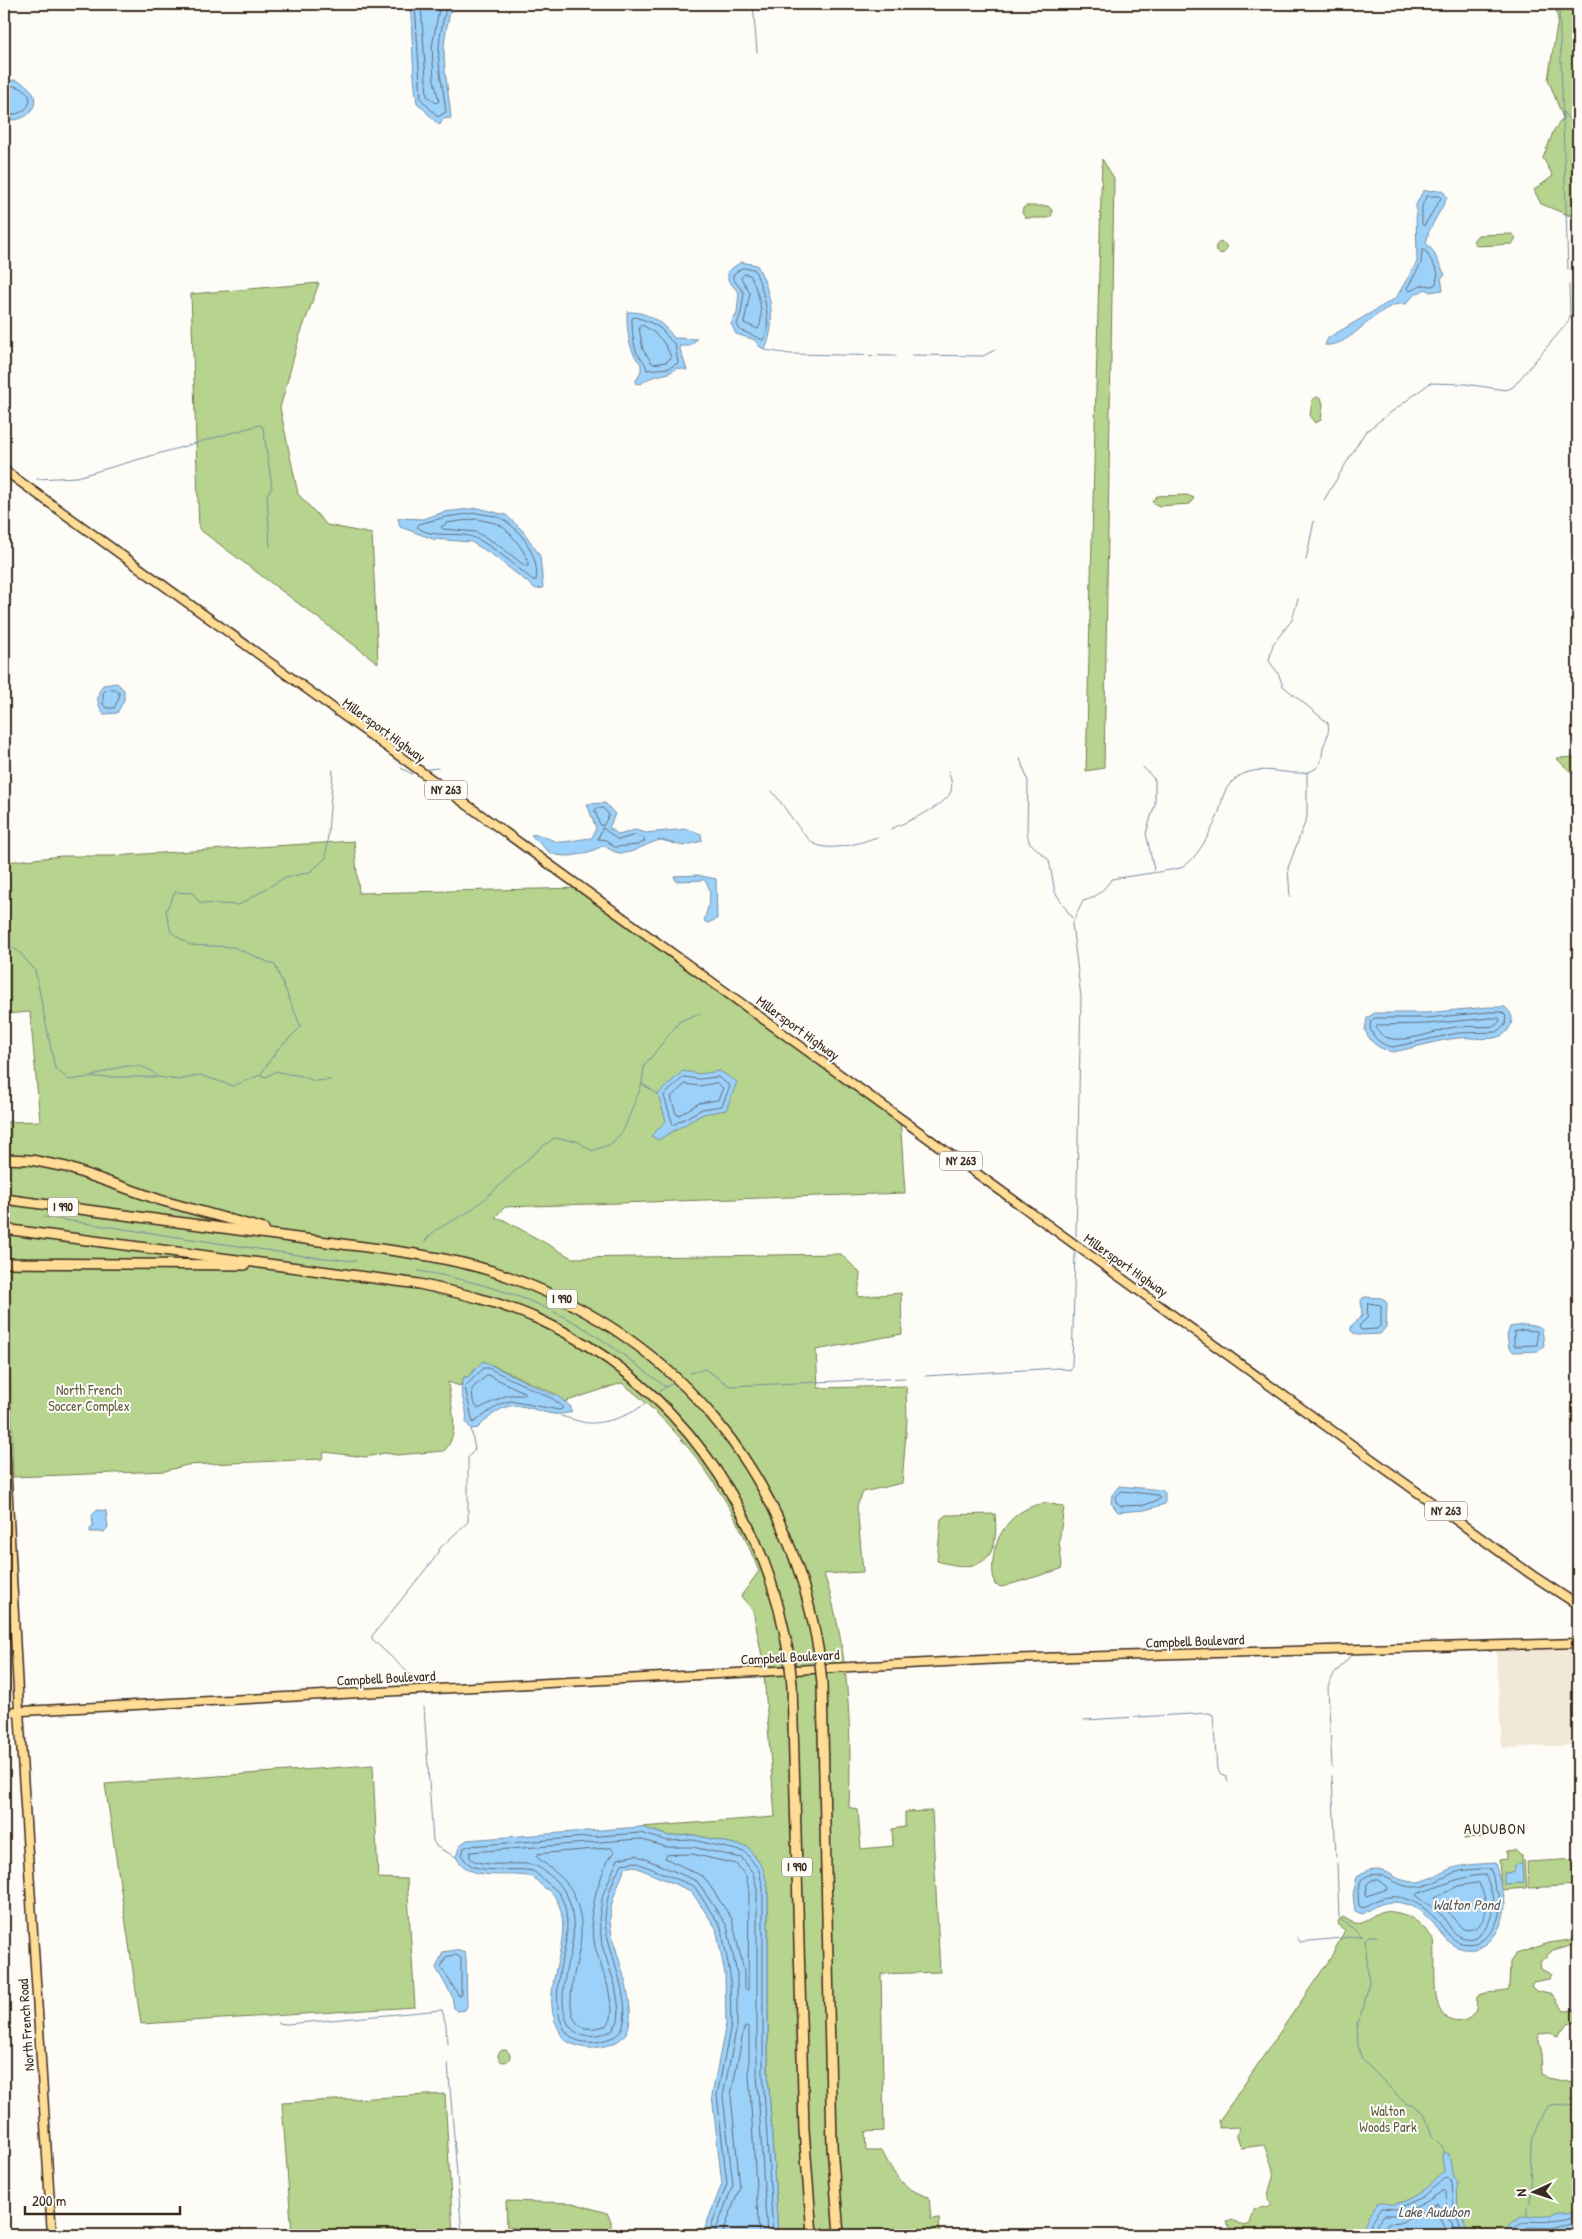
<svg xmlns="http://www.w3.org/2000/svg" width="1582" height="2239" viewBox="0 0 1582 2239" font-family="'Patrick Hand',sans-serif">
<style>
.built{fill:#f2e8d7}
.green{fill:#b6d48d;stroke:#787f56}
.water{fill:#9cd1fa;stroke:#758ea2}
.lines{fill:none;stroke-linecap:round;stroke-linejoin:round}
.shore{stroke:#626d76;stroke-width:1}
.stream{stroke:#758ea2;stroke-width:1}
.major-casing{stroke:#3b2a1e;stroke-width:11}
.highway-casing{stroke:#3b2a1e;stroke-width:12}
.major{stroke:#ffdd96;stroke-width:8}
.highway{stroke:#ffdd96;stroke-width:9}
.highway-bridge-casing{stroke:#3b2a1e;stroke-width:12;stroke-linecap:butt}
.highway-bridge{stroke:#ffdd96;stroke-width:9}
.labels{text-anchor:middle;stroke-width:4;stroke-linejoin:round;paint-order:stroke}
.shield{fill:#fdfcf7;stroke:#75695f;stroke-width:1}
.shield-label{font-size:12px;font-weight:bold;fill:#3b2a1e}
.street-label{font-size:14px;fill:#3b2a1e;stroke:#fdfcf7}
.park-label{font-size:14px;fill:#605d3f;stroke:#fdfcf7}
.neighbourhood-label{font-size:15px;letter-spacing:1px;fill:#3b2a1e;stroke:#fdfcf7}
.water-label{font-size:15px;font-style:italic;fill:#585c60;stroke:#fdfcf7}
</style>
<rect width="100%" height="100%" fill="#fdfcf7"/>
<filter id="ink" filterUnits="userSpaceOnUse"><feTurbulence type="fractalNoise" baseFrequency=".02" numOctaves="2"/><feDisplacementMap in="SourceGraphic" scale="10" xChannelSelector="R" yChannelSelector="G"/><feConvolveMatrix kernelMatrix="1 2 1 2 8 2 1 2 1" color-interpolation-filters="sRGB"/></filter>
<g filter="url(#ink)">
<path class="built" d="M1578 1648V1745L1502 1748 1496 1650Z"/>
<g class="green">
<path d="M1555 4H1578V219L1541 204 1534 190 1553 176 1543 158 1554 130 1563 118 1548 79 1558 20Z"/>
<path d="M1102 159 1114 178 1104 768 1086 771Z"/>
<path d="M1026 206H1048L1052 210V215L1048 218H1026L1022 213 1023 208Z"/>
<path d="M1512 234 1516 238 1512 244 1477 246 1473 241 1478 235Z"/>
<circle cx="1221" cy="248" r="5.5"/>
<path d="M319 283 299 338 280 408 298 494 327 525 372 534 378 663 199 529 191 294Z"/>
<path d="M1317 397 1321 398 1323 404 1321 420 1315 423 1310 417 1312 400Z"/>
<path d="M1187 495 1194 498 1190 504 1159 506 1152 502 1157 496Z"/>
<path d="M1578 757V779L1556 758Z"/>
<path d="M354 841 359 893 583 888 900 1117 905 1193 505 1207 495 1217 504 1220 572 1258 841 1254 860 1273 858 1297 901 1293 902 1334 816 1350 818 1388 906 1386 907 1420 902 1483 863 1492 857 1506 863 1572 824 1574C849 1648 852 1729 849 1807L858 1810 861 1849 893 1846 892 1829 905 1827V1812L932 1811 940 1972 881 1974 884 2131 865 2132 866 2151H882C894 2175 902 2189 929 2197L931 2219 939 2218 940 2235H778L768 2073V1888L747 1847 694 1835 669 1836 641 1827 775 1817 763 1661 753 1611 741 1596 759 1571C752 1555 746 1538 737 1522 710 1469 669 1419 622 1383L564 1402 555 1394 483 1361 468 1377H464L460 1386 448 1382C450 1405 462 1432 444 1451L397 1455 385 1453 366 1457 324 1452 322 1459 187 1465 165 1471 13 1477 9 1325 4 1252V1122L40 1121 30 1012 4 1014V866L6 862 62 856H112Z"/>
<path d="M1048 1503 1064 1507 1059 1542 1062 1565 1061 1569 1002 1587 995 1585C985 1548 1007 1506 1048 1503Z"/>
<path d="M995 1514C1000 1561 981 1574 937 1561L941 1519 946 1515Z"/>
<path d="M373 1765 378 1878 407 1879 415 2007 141 2024 105 1784Z"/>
<path d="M1483 1830 1480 1838 1464 1839 1463 1831Z"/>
<path d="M1516 1850 1521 1855V1861H1524L1526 1888 1501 1890 1499 1860 1507 1859V1851Z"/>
<path d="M1578 1859V1885L1528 1888 1527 1862Z"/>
<path d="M1383 1911C1407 1912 1419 1920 1434 1940 1437 1960 1430 2001 1444 2016 1453 2026 1472 2022 1476 2009 1477 2006 1476 2001 1477 1997 1485 1990 1500 1994 1509 1990L1510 1962 1516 1954 1549 1943 1570 1940 1577 1931 1578 1943 1553 1950 1540 1962 1541 1969 1552 1975 1549 1979 1533 1982 1531 1986 1536 1991 1553 1995 1564 2011 1578 2010V2020L1567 2023 1558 2036 1550 2033 1539 2034 1537 2038 1541 2054 1542 2074 1548 2078 1578 2084V2235H1233L1227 2222 1232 2220 1244 2226 1250 2224 1254 2210 1264 2206 1268 2208 1272 2204 1268 2199C1269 2189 1270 2187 1273 2178 1275 2169 1267 2154 1264 2145L1241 2148 1237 2136 1239 2127 1219 2128V2121L1330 1959 1345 1930 1339 1926 1338 1921 1343 1917C1366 1932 1363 1917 1383 1911Z"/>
<circle cx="504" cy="2056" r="6"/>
<path d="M445 2094 453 2235H292L282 2103Z"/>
<path d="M506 2201 573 2203 607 2213 611 2221V2235H535V2232L507 2227Z"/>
</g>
<g class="water">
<path d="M410 4H452C449 18 444 35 444 50 444 73 449 95 451 118L443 119 440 125C430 118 426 110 417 103 412 71 413 37 410 4Z"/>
<path d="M15 80C49 90 35 126 4 119V83L7 81Z"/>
<path d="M1443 190 1447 198 1429 231 1426 243 1433 251 1445 275 1441 278 1443 290 1430 292 1426 289 1414 295 1406 304C1378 300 1353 348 1325 345L1328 338 1396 298 1417 262 1416 205 1423 191Z"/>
<path d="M741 262 757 265C771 291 777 322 765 350L758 345 755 340 736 334 731 324 737 313 739 293 728 280V271Z"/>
<path d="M627 312C647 311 663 322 674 338L697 339 690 346H679L687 370 677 368C665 378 654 372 641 384L635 383 641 371V364C628 351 627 330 627 312Z"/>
<path d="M478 508 506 515 523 531 540 556 543 588 536 589 490 553 471 542 433 539 400 527 398 518 423 519 444 512Z"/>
<path d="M117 683 124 690V700L117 713 104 714C97 705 95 695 103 685Z"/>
<path d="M605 803 615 814 609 828 619 835 635 830 646 833 687 829 701 834 702 841 683 846 661 840C640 844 625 864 604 845 591 853 564 861 549 852 543 847 537 841 531 835 542 833 548 840 559 842 563 843 585 838 592 838L596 828 587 804Z"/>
<path d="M697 875 716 879 717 919 708 923 704 921C708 906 714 893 705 880L676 881 674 876Z"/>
<path d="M1489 1007H1505C1510 1012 1514 1017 1511 1024 1504 1046 1475 1036 1458 1038 1438 1040 1414 1048 1393 1052 1379 1049 1370 1043 1365 1030L1367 1018 1374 1013H1425Z"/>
<path d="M683 1071 699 1074 720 1071 737 1082 726 1110 703 1114 658 1140 651 1136 666 1121 658 1094Z"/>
<path d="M1364 1297 1382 1298 1387 1303 1386 1327 1380 1334 1357 1335 1351 1331V1326L1362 1316 1361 1300Z"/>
<path d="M1524 1325 1538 1326 1542 1329 1544 1345 1539 1351 1514 1352 1509 1348 1507 1336 1510 1327Z"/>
<path d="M483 1361 551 1394H555L571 1407V1412C549 1420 530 1403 510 1406 498 1408 486 1420 478 1428L471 1429 466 1422C469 1405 456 1396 464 1377H468Z"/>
<path d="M1119 1486 1162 1490 1165 1493V1504L1145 1510 1118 1512 1111 1503 1112 1495Z"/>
<path d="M98 1510 106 1511 108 1527 104 1532H90V1529L93 1527C93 1518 89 1515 98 1510Z"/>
<path d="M641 1827 669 1836 694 1835 748 1847 763 1868 768 1888V2073L778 2235H702L722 2184 712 2095 726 2024 725 1974 716 1928 691 1891 633 1866 625 1868C619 1884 610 1901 610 1918 609 1947 650 2022 618 2041 611 2045 601 2047 593 2048 585 2049 571 2045 564 2039 562 2037 560 2033 559 2030 535 1987 580 1938 555 1897 553 1893 547 1889 543 1887 540 1884 536 1879 532 1877 528 1875 521 1876 517 1875 495 1874 468 1879 456 1857L460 1845 467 1840Z"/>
<path d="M1495 1863C1497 1870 1505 1898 1505 1904 1504 1929 1486 1958 1457 1947 1446 1943 1440 1931 1433 1923 1411 1898 1387 1896 1362 1914L1355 1911 1353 1895 1357 1876C1385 1858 1386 1880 1413 1882 1427 1883 1440 1872 1453 1868 1467 1864 1481 1864 1495 1863Z"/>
<path d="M1522 1864 1523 1883 1504 1884V1873L1514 1872V1865Z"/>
<path d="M456 1950 465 1953 466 1957 467 2006 465 2010 457 2011 454 2008 452 1996 436 1968 443 1952Z"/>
<path d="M1443 2152 1449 2154 1453 2177 1457 2181 1458 2213 1463 2216 1467 2235H1366C1360 2222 1372 2212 1379 2202 1384 2203 1391 2205 1395 2204 1414 2200 1433 2185 1444 2171L1442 2156Z"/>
<path d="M1578 2212V2235H1504L1512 2223 1523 2215 1550 2217 1558 2213Z"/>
</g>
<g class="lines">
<g class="shore">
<path d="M415 4 421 99 438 117 446 112C444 90 437 68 439 46 440 32 444 18 447 4"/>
<path d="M421 4 427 96 436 103 439 101 434 80 432 47 440 4"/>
<path d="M4 86C38 82 39 117 4 115"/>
<path d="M1427 196H1439L1441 198 1424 226 1422 224V206Z"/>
<path d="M1425 250 1438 272 1436 284 1432 286 1424 285 1409 291 1407 288 1421 264 1422 251Z"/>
<path d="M742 268 754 269C762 285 774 325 763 340L740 330 737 324 741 313 744 293 733 279V275Z"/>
<path d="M745 274 750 275C757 288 766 316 758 329L744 323 750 293 741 278Z"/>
<path d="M635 317C645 320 657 324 664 332 668 337 670 341 675 344L678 363 669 368 647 370C645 360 641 360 637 353 633 343 632 329 632 319Z"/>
<path d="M642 325C656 332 667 343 671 358L666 362 653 364 643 350 639 328Z"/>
<path d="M477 513C485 515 497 515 504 520 522 531 540 558 536 580H533C514 565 496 548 475 538 457 530 434 540 417 527L419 524 446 517Z"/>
<path d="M477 519C484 521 494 522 500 525 509 530 530 556 528 566H525L497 544 476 532 443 529 441 527 447 523Z"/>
<path d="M114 689 119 692V698L114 708H106L103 704V693L106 690Z"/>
<path d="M597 808H603L609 815 603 826 600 825 595 811Z"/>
<path d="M603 828 618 840 635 835 644 838 645 841 638 845 614 847 606 840 598 839Z"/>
<path d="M1490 1012H1502L1506 1016 1505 1025 1497 1032 1458 1033 1393 1047C1381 1045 1374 1039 1370 1028L1371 1021 1375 1018H1426Z"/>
<path d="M1490 1018H1499L1500 1021 1495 1026C1482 1028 1468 1025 1455 1027 1435 1030 1386 1053 1376 1027L1378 1025 1426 1024Z"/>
<path d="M684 1077 699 1079 718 1077 730 1086 722 1106 702 1109 673 1125 664 1096Z"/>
<path d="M717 1083 723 1088 718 1100 699 1103 679 1115 676 1114 671 1097 685 1084 699 1086Z"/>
<path d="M1368 1303 1381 1305V1325L1377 1329 1361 1330 1359 1326 1367 1318Z"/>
<path d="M1524 1330 1537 1331V1345L1514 1346V1332Z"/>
<path d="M484 1368H488L553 1399 562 1406V1409L559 1410 510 1401 500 1404 473 1423 465 1387Z"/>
<path d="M488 1375 524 1392 525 1395H507L478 1409 473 1401 472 1389Z"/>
<path d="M1122 1491 1158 1495 1160 1499 1145 1505 1121 1506 1116 1502V1497Z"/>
<path d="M611 1848 614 1852 607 1861 596 1892 591 1918 595 1947 608 1987 612 2010 611 2019 607 2025C552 2045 575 1973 580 1946 581 1937 582 1924 580 1915 574 1890 570 1884 550 1868 546 1864 539 1860 536 1856L538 1854Z"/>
<path d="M692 1854 736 1864 746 1876 749 1890 748 1990 744 1988V1971L732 1919 704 1877 665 1858 667 1855Z"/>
<path d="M1490 1869C1493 1873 1493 1878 1494 1883 1495 1888 1498 1893 1499 1897 1504 1919 1488 1949 1462 1943 1449 1940 1444 1927 1435 1918 1412 1895 1389 1889 1363 1908L1359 1906 1358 1895 1361 1880C1380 1864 1393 1888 1415 1887 1428 1887 1440 1879 1451 1874 1463 1869 1477 1869 1490 1869Z"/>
<path d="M1485 1875C1488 1881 1493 1894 1493 1901 1494 1919 1481 1947 1459 1936 1450 1931 1446 1919 1438 1912 1432 1906 1423 1902 1416 1896L1418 1893C1441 1887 1461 1875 1485 1875Z"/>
<path d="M1372 1880H1378L1387 1886 1388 1889 1366 1896 1367 1884Z"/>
<path d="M1479 1883C1481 1888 1485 1897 1486 1903 1487 1917 1479 1933 1463 1929L1435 1898 1458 1886Z"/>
<path d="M456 1955 461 1958V1994L459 1996 441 1967 446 1957Z"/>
<path d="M708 2235 727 2184 717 2095 731 2025 730 1974 721 1927 694 1886 635 1862 622 1864C612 1878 606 1901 605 1918 603 1944 646 2026 611 2038 550 2060 553 1995 563 1955 568 1938 570 1908 558 1892 554 1888 548 1884 544 1880 540 1877 536 1872 532 1871 512 1866 471 1878 462 1855L464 1848 468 1846 640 1833 668 1841 693 1840 745 1852 759 1870 763 1889V2073L773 2235"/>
<path d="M714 2235 733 2185 723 2096 737 2026V1974L727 1926 697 1881 636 1855 618 1859 603 1894 599 1919 602 1945 615 1985 619 2010 618 2021 612 2031C561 2049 559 2009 566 1971 567 1962 571 1954 572 1945 575 1930 573 1901 563 1889 558 1882 542 1867 533 1865 517 1861 482 1869 470 1858V1852L639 1839 667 1847H693L742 1858 753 1873 757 1889V2073L767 2235"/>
<path d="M722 2235 740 2187 731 2096 744 2028 747 2026 749 2028V2074L759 2235"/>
<path d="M1370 2235 1371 2222 1381 2208 1396 2209 1423 2197 1447 2177 1452 2183 1454 2214 1458 2220 1462 2235"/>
<path d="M1376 2235 1377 2224 1384 2215H1399L1426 2202 1444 2190 1446 2192 1447 2215 1453 2223 1456 2235"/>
<path d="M1383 2235 1384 2227 1388 2223 1402 2222 1437 2204 1439 2206 1441 2218 1448 2235"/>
<path d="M1509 2235C1522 2214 1531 2224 1551 2221 1560 2220 1568 2218 1578 2217"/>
<path d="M1516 2235 1527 2227 1550 2228 1560 2225 1578 2224"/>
<path d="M1527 2235H1552L1562 2232 1578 2231"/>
</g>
<g class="stream">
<path d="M753 4 757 52"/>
<path d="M1559 4 1568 269"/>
<path d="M1563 112 1578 131"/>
<path d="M1567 215 1578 214"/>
<path d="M765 350 790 354 896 356"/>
<path d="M911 355 983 356 995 350"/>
<path d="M37 479 77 477 259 425 263 427 272 487 267 495 270 547"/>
<path d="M1324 500 1365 432 1430 383 1465 384 1506 390 1513 387 1568 322 1570 316 1569 285"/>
<path d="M1306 560 1314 521"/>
<path d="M1020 758 1028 781 1027 832 1029 842 1049 860 1055 892 1072 918"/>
<path d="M1143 767 1155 780V804L1146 833 1154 870"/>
<path d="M401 768 412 774"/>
<path d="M428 769 438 768"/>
<path d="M772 791C782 803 803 836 813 843 828 853 861 843 877 837"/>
<path d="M891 829C905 822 947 806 951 791 953 784 950 777 948 771"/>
<path d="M1290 897 1288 868 1307 817V772"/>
<path d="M4 943 18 951 35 970 55 1068 69 1080 90 1077H158L179 1080 200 1075 233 1086 260 1075 278 1049 301 1027 275 965 233 947 190 945 171 932 166 911 175 892 193 893 200 903 239 905 282 879 310 872 326 858 333 770"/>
<path d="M260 1075 266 1077 276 1071 287 1074 298 1075 315 1081 330 1080"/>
<path d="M92 1076C113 1069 140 1057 157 1076"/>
<path d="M642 1084 658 1094"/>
<path d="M44 1217 305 1256 356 1261"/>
<path d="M1076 1236 1081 997 1072 924 1083 901C1097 898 1103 890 1112 879 1122 877 1178 870 1183 867 1197 858 1209 835 1216 820 1223 805 1220 792 1234 780 1259 758 1296 782 1315 769 1322 765 1322 755 1323 748 1326 739 1330 732 1328 723L1283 686 1278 673 1269 661 1273 644 1292 620 1298 599"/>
<path d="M425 1241C436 1225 457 1221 472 1209 501 1187 524 1159 554 1138L577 1141 592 1151 611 1144 623 1131 642 1084 644 1066 680 1021 700 1013"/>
<path d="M418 1271C476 1280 538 1299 589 1331 615 1348 641 1368 666 1387"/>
<path d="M690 1373 705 1369 730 1386 905 1378"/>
<path d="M925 1376 1058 1368 1070 1370 1072 1366 1075 1253"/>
<path d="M656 1393 671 1384"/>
<path d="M561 1416C569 1418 579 1422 588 1423 604 1424 635 1415 646 1402"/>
<path d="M416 1680 372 1639V1636L434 1559 440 1548 468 1522V1458L475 1449 471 1429"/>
<path d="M424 1707 433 1841 437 1847 456 1857"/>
<path d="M1084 1720 1209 1713 1213 1715 1217 1769 1221 1774 1226 1776 1228 1781"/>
<path d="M1332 1767 1328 1687 1333 1676 1351 1655"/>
<path d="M1332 1776 1336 1857"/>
<path d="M1337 1863 1339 1917C1345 1926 1357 1928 1362 1937"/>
<path d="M1377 1936H1369L1365 1940 1369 1982 1364 2006 1357 2023 1358 2046 1362 2059 1405 2103 1415 2106 1424 2113 1433 2138"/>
<path d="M1297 1937 1300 1942 1362 1936"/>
<path d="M278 2023 287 2024 442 2010 446 2025 447 2044"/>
<path d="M448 2063 462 2235"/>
<path d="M1437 2141 1443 2147V2152"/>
<path d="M1530 2203 1531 2142 1538 2124 1547 2107 1551 2105 1578 2103"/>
<path d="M1528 2215V2207"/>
</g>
<g class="major-casing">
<g id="major">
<path d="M4 470 1532 1575 1578 1605"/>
<path d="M4 1423 19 1710 52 2235"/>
<path d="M4 1712 1002 1659 1578 1643"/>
</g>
</g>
<g class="highway-casing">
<g id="highway">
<path d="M4 1159 31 1160 66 1167 160 1200 264 1229"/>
<path d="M4 1199C109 1213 215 1227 320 1241 384 1250 452 1255 512 1278 681 1341 790 1476 819 1654"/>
<path d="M4 1229 419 1284C460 1293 500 1302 538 1319 675 1381 766 1510 789 1657"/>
<path d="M4 1263 245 1265"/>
<path d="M822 1684 832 2146 839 2235"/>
<path d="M792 1685 804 2130 812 2235"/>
</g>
</g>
<use href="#major" class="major"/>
<use href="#highway" class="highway"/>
<g class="highway-bridge-casing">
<g id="highway-bridge">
<path d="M819 1654 822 1684"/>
<path d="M789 1657 792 1685"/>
</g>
</g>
<use href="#highway-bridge" class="highway-bridge"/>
</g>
</g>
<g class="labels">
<g class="shield">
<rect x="425" y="780.5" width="42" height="19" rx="4"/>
<rect x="940" y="1151.5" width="42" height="19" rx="4"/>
<rect x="48" y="1197.5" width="30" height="19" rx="4"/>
<rect x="547" y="1289.5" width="30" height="19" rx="4"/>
<rect x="1425" y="1501.5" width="42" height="19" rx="4"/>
<rect x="782" y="1857.5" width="30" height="19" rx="4"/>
</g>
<g class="shield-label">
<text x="446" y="794">NY 263</text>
<text x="961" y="1165">NY 263</text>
<text x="63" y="1211">I 990</text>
<text x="562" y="1303">I 990</text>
<text x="1446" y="1515">NY 263</text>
<text x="797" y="1871">I 990</text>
</g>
<g class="street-label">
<text transform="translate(384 730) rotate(36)" y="5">Millersport Highway</text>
<text transform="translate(798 1028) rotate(36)" y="5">Millersport Highway</text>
<text transform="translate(1126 1265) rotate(35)" y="5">Millersport Highway</text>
<text transform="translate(1195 1641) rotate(-2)" y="5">Campbell Boulevard</text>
<text transform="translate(790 1657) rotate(-3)" y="5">Campbell Boulevard</text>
<text transform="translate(386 1678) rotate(-3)" y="5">Campbell Boulevard</text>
<text transform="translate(26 2025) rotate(-94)" y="5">North French Road</text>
</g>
<g class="park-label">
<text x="89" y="1395">North French<tspan x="89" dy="16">Soccer Complex</tspan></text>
<text x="1388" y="2116">Walton<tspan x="1388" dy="16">Woods Park</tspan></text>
</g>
<g class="neighbourhood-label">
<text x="1495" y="1834">AUDUBON</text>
</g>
<g class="water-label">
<text x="1466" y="1910">Walton Pond</text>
<text x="1434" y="2217">Lake Audubon</text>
</g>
</g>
<rect width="1582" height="2239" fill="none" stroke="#fdfcf7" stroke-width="20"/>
<rect x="10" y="10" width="1562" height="2219" fill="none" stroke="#3b2a1e" stroke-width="2" filter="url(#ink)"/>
<g transform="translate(1534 2192) rotate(267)" stroke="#fdfcf7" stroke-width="4" paint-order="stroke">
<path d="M0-4L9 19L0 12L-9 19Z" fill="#3b2a1e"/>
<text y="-8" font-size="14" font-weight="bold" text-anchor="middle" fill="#3b2a1e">N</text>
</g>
<path d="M25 2206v8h155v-8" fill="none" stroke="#3b2a1e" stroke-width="2.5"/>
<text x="32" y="2206" font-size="15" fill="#3b2a1e" stroke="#fdfcf7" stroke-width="4" paint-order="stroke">200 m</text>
</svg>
